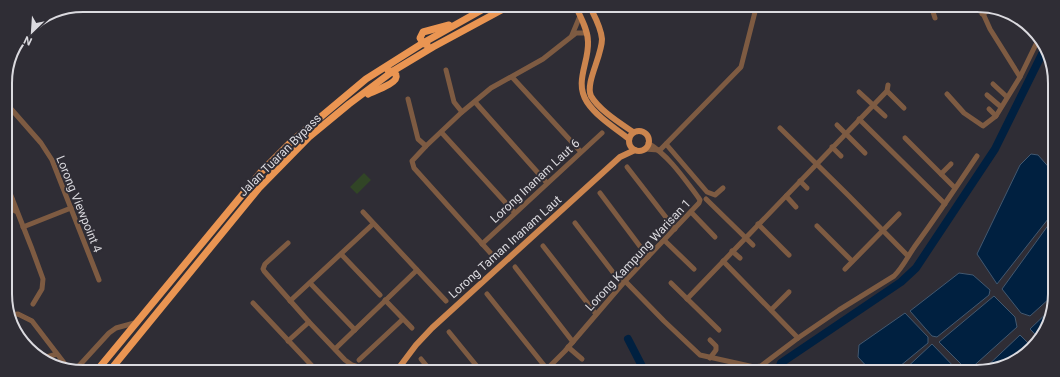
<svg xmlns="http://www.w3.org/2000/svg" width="1060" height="377" viewBox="0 0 1060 377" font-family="Roboto,sans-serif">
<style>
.green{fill:#314526}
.water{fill:#002040;stroke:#425870}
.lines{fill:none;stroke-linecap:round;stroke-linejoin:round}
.river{stroke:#002040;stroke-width:8}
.minor{stroke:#7e5b42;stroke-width:5}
.major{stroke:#cc854e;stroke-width:6}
.highway{stroke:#ea9552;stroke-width:7}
.labels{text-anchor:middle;stroke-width:4;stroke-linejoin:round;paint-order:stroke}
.street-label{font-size:12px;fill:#dbdadf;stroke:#2f2d35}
.rim{fill:none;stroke:#dbdadf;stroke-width:2}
</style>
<rect width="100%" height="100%" fill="#2f2d35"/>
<path class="green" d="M364 173 371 180 357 194 350 187Z"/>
<g class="water">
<path d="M1031 154 1038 155 1053 172 1052 214 997 284 977 254 1020 165Z"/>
<path d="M1052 220 1051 297 1030 316 1021 313 1002 289Z"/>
<path d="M959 273 973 275 990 290 989 295 937 337 932 336 910 311Z"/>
<path d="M994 296 1015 317 1017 327 968 371 939 342Z"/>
<path d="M1051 309V319L1038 337 1030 329Z"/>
<path d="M905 313 928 337V343L894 371H871L858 357 859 345Z"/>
<path d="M1020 335 1031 346 1025 356 981 372Z"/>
<path d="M932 344 959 372H902Z"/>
</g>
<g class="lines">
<g class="river">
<path d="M628 339 644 370"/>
<path d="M778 371 781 363 901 282 916 268 995 149 1044 50"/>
</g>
<g class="minor">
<path d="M932 9 935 18"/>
<path d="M982 14 992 9"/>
<path d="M572 35 580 16"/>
<path d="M446 70 454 102 462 112"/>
<path d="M512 77 581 152"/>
<path d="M1020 77 1039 38"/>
<path d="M993 84 1007 97"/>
<path d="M887 91 904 108"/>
<path d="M859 92 885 116"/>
<path d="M947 94 964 113 983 126 996 116 1020 77 990 29 981 9"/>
<path d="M987 95 1001 107"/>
<path d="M408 99 418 139 426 146"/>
<path d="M5 102 41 143 52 160 99 280"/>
<path d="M475 102 547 183"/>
<path d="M989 109 996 116"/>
<path d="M859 119 945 204"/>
<path d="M837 125 865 153"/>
<path d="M780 128 848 195 908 256"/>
<path d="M442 133 515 213"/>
<path d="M905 138 955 188"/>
<path d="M666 144 707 192 715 195 723 188"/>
<path d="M832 147 841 156"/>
<path d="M644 149 659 150"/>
<path d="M660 150 741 67 756 8"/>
<path d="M627 167 675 229"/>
<path d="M941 174 951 164"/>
<path d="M800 181 807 188"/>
<path d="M6 183 32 249 43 279 42 289 33 304"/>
<path d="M600 193 648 257"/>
<path d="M786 196 796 207"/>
<path d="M6 199H12"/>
<path d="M706 199 753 245"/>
<path d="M6 203 15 211"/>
<path d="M363 212 446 301"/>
<path d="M691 212 715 237"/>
<path d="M575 223 622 284"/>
<path d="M758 224 789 255"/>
<path d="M817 226 852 261"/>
<path d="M23 227 71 208"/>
<path d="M664 240 694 269"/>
<path d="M288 243 265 264 263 269 264 271 309 322 345 360 352 365 365 369"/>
<path d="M482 244 602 133"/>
<path d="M543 246 596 314"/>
<path d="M732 251 740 258"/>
<path d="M341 254 380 295"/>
<path d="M494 257 414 168 412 161 426 146 462 112 491 88 543 59 576 33H587"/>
<path d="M723 261 798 338"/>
<path d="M515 267 573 342"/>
<path d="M845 269 899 214"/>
<path d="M625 281 664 321 700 355 754 367 761 366 798 338 839 310 894 276C903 267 908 256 915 246 937 216 957 186 977 156"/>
<path d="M310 283 355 330"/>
<path d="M671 283 719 330"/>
<path d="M487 294 547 369"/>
<path d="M687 299 887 91 888 85"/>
<path d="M385 300 412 328"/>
<path d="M290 301 373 224"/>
<path d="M253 303 315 369"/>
<path d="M771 310 789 292"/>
<path d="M9 315 18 314 32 321 68 368"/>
<path d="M449 332 480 370"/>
<path d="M710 340 716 346V350L710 358"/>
<path d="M288 341 309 322"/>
<path d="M568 347 582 359"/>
<path d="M335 349 417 270"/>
<path d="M43 358 57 354"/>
<path d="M421 359 430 370"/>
<path d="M359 360 403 319"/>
<path d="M77 368 109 333 116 328 138 322"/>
<path d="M546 370 565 351 625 281 699 203 700 200 698 197C683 177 669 156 648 143"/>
</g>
<g class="major">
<path d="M576 7C581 18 588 30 588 42 589 63 574 82 587 102 597 117 615 128 629 139"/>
<path d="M590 7C595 17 601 27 602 39 602 56 585 83 591 96 599 110 620 123 633 132"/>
<circle cx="639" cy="141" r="10"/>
<path d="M398 369 416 345 432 328 620 157 635 150"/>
</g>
<g class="highway">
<path d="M427 45 423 43 420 38 423 32 449 25"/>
<path d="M368 94C374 91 399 83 396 75 395 72 391 71 388 70"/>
<path d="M99 368 261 172 292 141 366 79 423 43 487 7"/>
<path d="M112 368 259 188 309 137 349 104 393 71 433 47 507 7"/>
</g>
</g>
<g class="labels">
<g class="street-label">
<text transform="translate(280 155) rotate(-45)" y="4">Jalan Tuaran Bypass</text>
<text transform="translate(535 181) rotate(-43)" y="4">Lorong Inanam Laut 6</text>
<text transform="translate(79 204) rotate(68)" y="4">Lorong Viewpoint 4</text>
<text transform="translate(505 247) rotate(-42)" y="4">Lorong Taman Inanam Laut</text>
<text transform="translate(638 255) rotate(-47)" y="4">Lorong Kampung Warisan 1</text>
</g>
</g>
<path d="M0 0H1060V377H0ZM83 12H977A71 71 0 0 1 1048 83V294A71 71 0 0 1 977 365H83A71 71 0 0 1 12 294V83A71 71 0 0 1 83 12Z" fill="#2f2d35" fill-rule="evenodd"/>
<path class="rim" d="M83 12H977A71 71 0 0 1 1048 83V294A71 71 0 0 1 977 365H83A71 71 0 0 1 12 294V83A71 71 0 0 1 83 12Z"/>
<g transform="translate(32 32) rotate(205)" stroke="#2f2d35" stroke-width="3" paint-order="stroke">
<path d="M0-3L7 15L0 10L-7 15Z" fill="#dbdadf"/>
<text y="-6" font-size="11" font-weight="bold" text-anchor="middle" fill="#dbdadf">N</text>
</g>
</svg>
